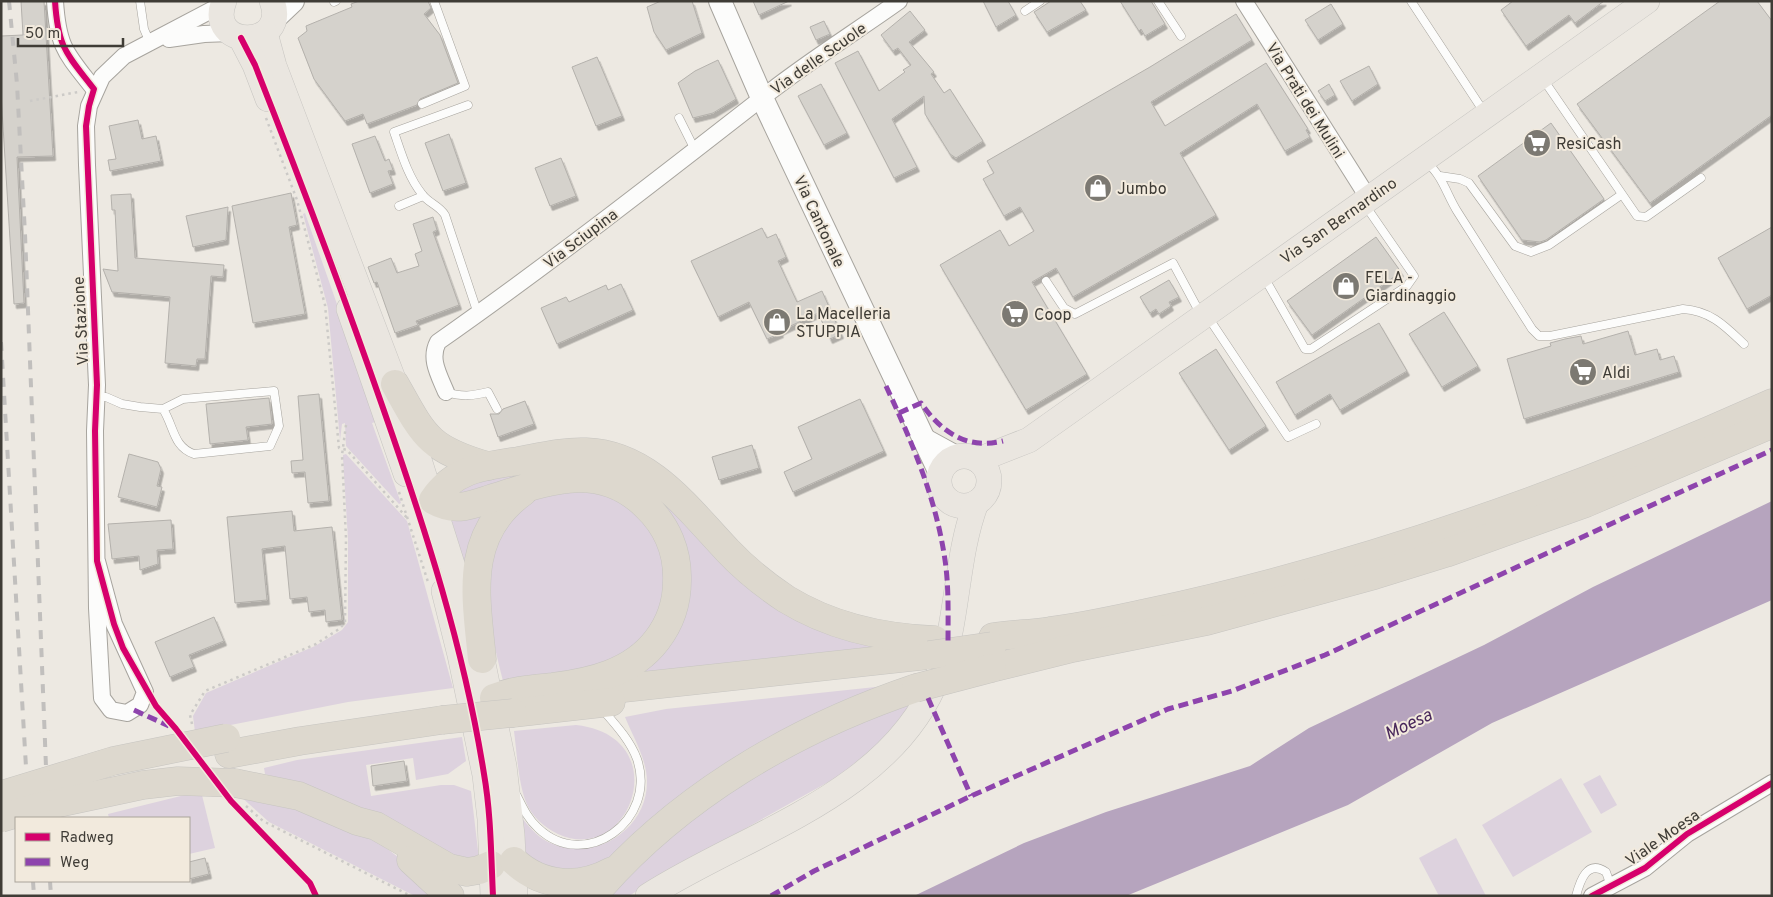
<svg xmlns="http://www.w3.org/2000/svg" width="1773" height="897" viewBox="0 0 1773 897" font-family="Overpass,sans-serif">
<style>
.green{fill:#ddd2de}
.water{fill:#b6a4be}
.building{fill:#d5d2cc;stroke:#b4b1ac;filter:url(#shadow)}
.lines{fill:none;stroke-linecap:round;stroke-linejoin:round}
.lane-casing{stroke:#a7a49e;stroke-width:9}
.street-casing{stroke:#a7a49e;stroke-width:18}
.secondary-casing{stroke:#a7a49e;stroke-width:24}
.primary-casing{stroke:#c7c5c1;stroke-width:26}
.highway-casing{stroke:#c7c5c1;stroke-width:29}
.path{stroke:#cccac7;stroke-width:2.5;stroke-dasharray:2.5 4;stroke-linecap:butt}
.lane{stroke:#fcfcfb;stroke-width:8}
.street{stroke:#fcfcfb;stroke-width:16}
.secondary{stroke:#fcfcfb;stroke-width:22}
.primary{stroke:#eae6e0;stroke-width:25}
.highway{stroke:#ddd8ce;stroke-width:28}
.rail{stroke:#c1bfbd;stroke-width:4;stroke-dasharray:9 9;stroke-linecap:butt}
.highway-bridge-casing{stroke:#c7c5c1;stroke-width:29;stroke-linecap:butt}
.highway-bridge{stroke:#ddd8ce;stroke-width:28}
.quiet{stroke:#8e44ad;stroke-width:5;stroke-dasharray:10 5;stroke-linecap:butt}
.cycleway-casing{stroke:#f2eadd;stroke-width:9}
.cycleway{stroke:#d6006c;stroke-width:6}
.labels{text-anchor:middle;stroke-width:4;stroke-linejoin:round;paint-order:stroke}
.street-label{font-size:16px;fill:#3f3c36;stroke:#f2eadd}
.poi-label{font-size:16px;fill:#3f3c36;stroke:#f2eadd;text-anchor:start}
.water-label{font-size:18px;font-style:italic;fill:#49285b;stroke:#f2eadd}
</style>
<defs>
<filter id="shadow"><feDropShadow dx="2.5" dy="4.5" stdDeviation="0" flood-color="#0004"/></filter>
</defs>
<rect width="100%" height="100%" fill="#ede9e2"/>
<g class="green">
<path d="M305 213 378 421 372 423 401 503 399 504 346 446 345 423 342 424 340 440 328 308 303 214Z"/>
<path d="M346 454 407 521 453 688 348 702 195 732 193 716 206 693 315 646 342 630 348 622V539L343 458V455Z"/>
<path d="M541 465 636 474 702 536 881 646 629 676 683 591 627 484 468 501 451 488Z"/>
<path d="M586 490 612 497 641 517 663 552 664 592 654 625 633 648 590 670 503 681C490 628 469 553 519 512 527 505 534 499 544 495 557 491 573 492 586 490Z"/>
<path d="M498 505 466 568 450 516Z"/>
<path d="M904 684 615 859 576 876 525 860 520 816C529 826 536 836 548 842 592 864 647 831 647 782 647 759 633 737 625 717L666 709Z"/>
<path d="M911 702 906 712 877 745 839 776 660 876 629 896H607L644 859 707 807 778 759Z"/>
<path d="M576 725C677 736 631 868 558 834 544 827 532 817 526 802 518 781 517 754 514 731Z"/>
<path d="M462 737 466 761 448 774 416 780 413 758 366 765 371 796 441 785H454L471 791 479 859 473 865 322 794 265 774 264 768 297 760Z"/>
<path d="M1600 775 1617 805 1601 814 1583 784Z"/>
<path d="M1561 778 1592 832 1513 877 1482 825Z"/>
<path d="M201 791 215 848 189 854V818H109L108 814Z"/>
<path d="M239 795C287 805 339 817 380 844 403 859 422 878 443 896H415L407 892 269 822Z"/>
<path d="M1456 838 1486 896H1439L1419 858Z"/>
</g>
<path class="water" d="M1772 501V600L1492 723 1348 805 1126 896H914L1024 843 1106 812 1250 766 1309 728 1484 645 1593 587Z"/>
<g class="building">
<path d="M21 1H44L53 156 17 157 24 303 14 304 1 94V36L23 35Z"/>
<path d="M359 1H428L431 8 424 14 440 35 458 83 420 99 417 105 367 124 363 114 345 121 314 79 298 38 307 31 306 26 352 7 351 4Z"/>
<path d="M661 1H692L702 33 666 50 654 32 647 7Z"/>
<path d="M753 1H789L759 15Z"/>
<path d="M983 1H1008L1016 15 996 27Z"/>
<path d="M1051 1H1080L1086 10 1047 32 1034 12Z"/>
<path d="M1120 1H1151L1165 24 1145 36 1141 29 1139 31Z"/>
<path d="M1513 1H1604L1575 23 1569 15 1526 46 1501 10Z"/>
<path d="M1720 1H1757L1772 21V115L1650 203 1577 104Z"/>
<path d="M1331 4 1343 24 1318 40 1305 20Z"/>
<path d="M910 11 925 30 909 42 934 72 931 74 944 93 950 89 983 141 956 158 950 154 925 114 924 96 892 119 917 167 894 178 835 63 858 51 879 91 905 72 903 70 911 65 898 48 893 51 881 35Z"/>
<path d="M1236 14 1252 40 1151 102 1165 126 1266 63 1308 129 1306 130 1310 137 1285 151 1257 104 1180 153 1216 215 1073 297 1056 268 1032 282 1087 374 1026 410 940 265 1000 230 1009 246 1034 231 1020 207 1004 216 983 179 994 173 987 161 1150 67Z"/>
<path d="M824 21 830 34 816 40 810 27Z"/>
<path d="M597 57 622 116 596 126 572 67Z"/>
<path d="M718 60 736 99 713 113 693 118 678 83 695 71Z"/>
<path d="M1369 66 1378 84 1352 101 1340 81Z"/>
<path d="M821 84 847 133 824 145 798 96Z"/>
<path d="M1329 84 1335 95 1325 101 1318 91Z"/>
<path d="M138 120 142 139 156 136 161 161 110 171 108 160 116 159 109 126Z"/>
<path d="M1551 123 1604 199 1546 240 1540 242 1522 240 1478 176Z"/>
<path d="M449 134 466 183 443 191 425 143Z"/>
<path d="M375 136 385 161 389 159 393 170 388 171 393 184 370 193 352 144Z"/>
<path d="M561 158 576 196 550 206 535 168Z"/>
<path d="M291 193 297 225 289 227 305 314 253 323 232 206Z"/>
<path d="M131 194 135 258 224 265 223 277 211 276 205 359H197L196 366 165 363 170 297 112 292 103 269 118 271 115 210H112L111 195Z"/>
<path d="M228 207 226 240 193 247 186 216Z"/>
<path d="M433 217 437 230 433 232 459 305 416 321 418 325 395 333 377 282 374 283 368 267 391 258 397 273 419 266 415 254 422 251 413 224Z"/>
<path d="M1772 227V295L1747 309 1718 258Z"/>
<path d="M762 228 767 238 776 234 786 257 778 261 797 302 822 291 841 334 830 339 818 313 780 331 781 333 767 339 749 302 718 317 691 261Z"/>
<path d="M1376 237 1401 272 1312 335 1287 301Z"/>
<path d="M1169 280 1179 297 1169 302 1171 306 1159 314 1156 309 1150 313 1140 297Z"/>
<path d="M621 284 633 310 557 344 541 308 566 297 569 302 606 285 608 290Z"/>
<path d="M1444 312 1478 366 1442 387 1409 334Z"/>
<path d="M1379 323 1407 371 1340 410 1330 394 1295 415 1276 382Z"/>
<path d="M1628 331 1635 355 1657 349 1660 360 1674 356 1679 372 1524 419 1507 359 1551 346 1550 343 1565 339 1581 336 1583 344Z"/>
<path d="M1216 349 1266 426 1229 450 1179 373Z"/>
<path d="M319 394 329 501 308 503 305 472 292 473 291 461 303 460 298 396Z"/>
<path d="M269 398 272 424 246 427 248 440 210 444 206 404Z"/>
<path d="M860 399 884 451 793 492 784 472 812 459 798 427Z"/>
<path d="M525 401 534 424 498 437 490 414H499L503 409Z"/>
<path d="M752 445 759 468 719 480 712 457Z"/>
<path d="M129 454 158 462 161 469 157 486 162 487 157 507 118 497Z"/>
<path d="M292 511 294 531 332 527 342 620 326 622 325 610 309 612 307 597 290 599 285 546 262 549 267 600 235 603 227 517Z"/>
<path d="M171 520 173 549 157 550 158 564 140 570 139 556 112 559 108 524Z"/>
<path d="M214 617 224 641 189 655 194 667 170 677 155 642Z"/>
<path d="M404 761 407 781 373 786 371 766Z"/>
<path d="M205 858 209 874 189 879V862Z"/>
</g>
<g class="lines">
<g class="lane-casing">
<g id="lane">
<path d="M140 1 144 29 150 43"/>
<path d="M1158 1 1181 36"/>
<path d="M1411 1 1484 112"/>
<path d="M334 2 336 1"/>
<path d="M1025 11 1040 1"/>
<path d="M1543 79 1637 216 1646 217 1701 178"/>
<path d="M422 104 465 86 434 1"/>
<path d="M468 105 394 132C401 152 408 177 422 194 428 203 439 205 445 215L478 314"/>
<path d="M679 118 696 152"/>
<path d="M1427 163C1442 175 1447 195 1457 211 1482 251 1507 290 1532 329L1539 336H1550L1683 309C1711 311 1725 326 1744 344"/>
<path d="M1440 176 1460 179 1469 183 1515 246 1531 252 1549 245 1621 195"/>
<path d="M399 206 423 196"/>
<path d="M1264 277 1305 349H1311L1407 286 1414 276 1365 205"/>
<path d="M1046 281 1064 308 1075 314 1173 263 1201 315"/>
<path d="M1208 317 1288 437 1316 424"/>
<path d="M446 392C462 397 472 396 488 392L497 409"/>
<path d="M97 397H106L122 404 140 407 163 409 183 399 274 391 279 426 270 446 194 454C173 447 174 426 163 409"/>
<path d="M517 796C523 808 528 819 538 828 585 873 658 820 637 759 630 740 615 724 602 709"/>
<path d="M1576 896C1580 881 1587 859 1606 872L1611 886"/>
</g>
</g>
<g class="street-casing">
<g id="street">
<path d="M55 1C58 48 66 53 94 89"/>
<path d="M1244 1 1369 199"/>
<path d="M169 39 204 34 231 33"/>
<path d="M446 392C439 375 429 359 438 342 552 262 662 176 771 91 812 59 857 31 899 1"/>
<path d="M97 561 114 624 145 692 140 705 127 713 111 710 102 698 97 608 95 431 97 385 87 165 86 126 89 106 102 77 124 56 223 4"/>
<path d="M1592 896 1645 868 1687 834 1772 783"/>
</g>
</g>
<g class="secondary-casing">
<g id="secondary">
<path d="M720 1 762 98 940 473"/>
<path d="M274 19 293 1"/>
<path d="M923 439 956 457"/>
</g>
</g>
<g class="primary-casing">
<g id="primary">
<path d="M224 1C205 50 290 50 272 1"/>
<path d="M265 33 274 66 395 384 482 659 504 766 512 835 515 896"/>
<path d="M241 38 255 65 268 99"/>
<path d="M349 309 406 474"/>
<circle cx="964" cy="481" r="25"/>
<path d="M978 460 1029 440 1647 1"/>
<path d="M444 591 460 655 485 775 490 819 493 896"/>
<path d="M648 896C746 833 892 795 938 676 959 620 955 559 976 503"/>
</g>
</g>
<g class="highway-casing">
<g id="highway">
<path d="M395 384C424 436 428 449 488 466"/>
<path d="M993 637C1012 634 1031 634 1050 631 1083 627 1118 619 1151 612 1365 566 1571 493 1772 403"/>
<path d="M482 659C476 596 463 535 523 492"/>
<path d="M992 668 1073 648 1207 621 1375 575 1446 553 1586 503 1772 424"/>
<path d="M587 692 929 655"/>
<path d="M494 698C513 690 532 689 553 687 591 682 632 673 657 640 670 623 677 602 677 581 678 552 667 526 646 506 599 459 545 482 490 499 469 506 454 512 433 500 454 469 483 466 518 461 540 457 564 451 586 452 649 454 688 509 728 551 745 569 765 585 786 599 830 626 884 638 935 640"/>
<path d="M513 713 611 702"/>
<path d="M229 754 300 741 442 720"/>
<path d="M235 783 299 796 357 821 376 826 449 868 467 872 479 870 491 865"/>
<path d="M411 860 450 896"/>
<path d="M514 861C542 887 579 889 612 871"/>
<path d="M593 896C677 797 794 729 916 688"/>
</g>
</g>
<g class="path">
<path d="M30 101 78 92"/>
<path d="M266 118 297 200 325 305 339 448 347 450 408 519"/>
<path d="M399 492 428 582"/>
<path d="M192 724 190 715 205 691 316 644 339 629 345 623 346 538 342 455 346 425"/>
<path d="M246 806 263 821 411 896"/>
</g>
<use href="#lane" class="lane"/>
<use href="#street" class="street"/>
<use href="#secondary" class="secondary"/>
<use href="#primary" class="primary"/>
<use href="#highway" class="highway"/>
<g class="rail">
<path d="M9 1 17 84 25 234 48 818"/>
<path d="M1 342 29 818"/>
<path d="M33 881 34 896"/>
<path d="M50 881 51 896"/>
</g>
<g class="highway-bridge-casing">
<g id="highway-bridge">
<path d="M929 655 992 646"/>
<path d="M916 688 992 668"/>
<path d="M442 720 513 713"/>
<path d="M1 795 113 761 226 738"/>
<path d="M1 818 35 808 143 785 178 781 235 783"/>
</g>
</g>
<use href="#highway-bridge" class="highway-bridge"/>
<g class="quiet">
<path d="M886 386C912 442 936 498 945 560 949 587 948 616 948 644"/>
<path d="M899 413 921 403C941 432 967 450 1003 441"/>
<path d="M928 698 971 796"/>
<path d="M134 710 169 726"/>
<path d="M771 896 814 871 971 796 1168 709 1232 691 1325 655 1772 450"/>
</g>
<g class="cycleway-casing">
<g id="cycleway">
<path d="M55 1C58 48 66 53 94 89L89 106 86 126 97 385 95 431 97 561 114 624 123 648 156 706 176 729 231 801 310 883 316 896"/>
<path d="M241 38 255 65C300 179 343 293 383 408 425 528 464 648 484 774 491 814 491 855 493 896"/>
<path d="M1592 896 1645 868 1687 834 1772 783"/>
</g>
</g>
<use href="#cycleway" class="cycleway"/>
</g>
<defs>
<g id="supermarket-disc" transform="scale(1.4375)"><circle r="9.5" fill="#7c7972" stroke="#f2eadd"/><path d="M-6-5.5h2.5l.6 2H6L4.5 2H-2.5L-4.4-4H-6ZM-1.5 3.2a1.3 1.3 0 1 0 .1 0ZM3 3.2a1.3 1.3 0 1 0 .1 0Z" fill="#fff"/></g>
<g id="shop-disc" transform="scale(1.4375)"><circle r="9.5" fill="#7c7972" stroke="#f2eadd"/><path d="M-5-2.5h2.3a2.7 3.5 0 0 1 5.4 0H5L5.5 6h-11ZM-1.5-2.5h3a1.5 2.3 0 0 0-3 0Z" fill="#fff"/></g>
</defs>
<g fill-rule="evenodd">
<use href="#supermarket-disc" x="1537" y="143"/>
<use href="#shop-disc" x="1098" y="188"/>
<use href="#shop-disc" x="1346" y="286"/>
<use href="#supermarket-disc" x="1015" y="314"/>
<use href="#shop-disc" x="777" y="322"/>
<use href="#supermarket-disc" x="1583" y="372"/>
</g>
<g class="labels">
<g class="street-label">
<text transform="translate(818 58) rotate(-35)" y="6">Via delle Scuole</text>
<text transform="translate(1306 100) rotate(58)" y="6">Via Prati dei Mulini</text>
<text transform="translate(1338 220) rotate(-35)" y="6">Via San Bernardino</text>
<text transform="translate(820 221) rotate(65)" y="6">Via Cantonale</text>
<text transform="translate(580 238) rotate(-37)" y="6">Via Sciupina</text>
<text transform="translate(80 321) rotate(-93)" y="6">Via Stazione</text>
<text transform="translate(1662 837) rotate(-35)" y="6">Viale Moesa</text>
</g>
<g class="poi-label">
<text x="1556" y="149">ResiCash</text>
<text x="1117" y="194">Jumbo</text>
<text x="1365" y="283">FELA -<tspan x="1365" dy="18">Giardinaggio</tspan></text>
<text x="796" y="319">La Macelleria<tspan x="796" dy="18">STUPPIA</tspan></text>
<text x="1034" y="320">Coop</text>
<text x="1602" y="378">Aldi</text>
</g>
<g class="water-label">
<text transform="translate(1408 724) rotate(-25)" y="6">Moesa</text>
</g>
</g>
<rect width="1773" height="897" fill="none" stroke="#3f3c36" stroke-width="5"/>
<rect x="15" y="817" width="175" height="65" fill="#f2eadd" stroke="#aaa49a"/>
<rect x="25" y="833" width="25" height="8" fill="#d6006c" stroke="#aaa49a"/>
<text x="60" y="842" font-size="15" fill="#3f3c36">Radweg</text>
<rect x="25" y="858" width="25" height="8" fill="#8e44ad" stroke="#aaa49a"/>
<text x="60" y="867" font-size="15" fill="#3f3c36">Weg</text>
<path d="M18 38v8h105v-8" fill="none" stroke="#3f3c36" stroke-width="2.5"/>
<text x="25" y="38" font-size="15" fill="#3f3c36" stroke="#f2eadd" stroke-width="4" paint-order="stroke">50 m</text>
</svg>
